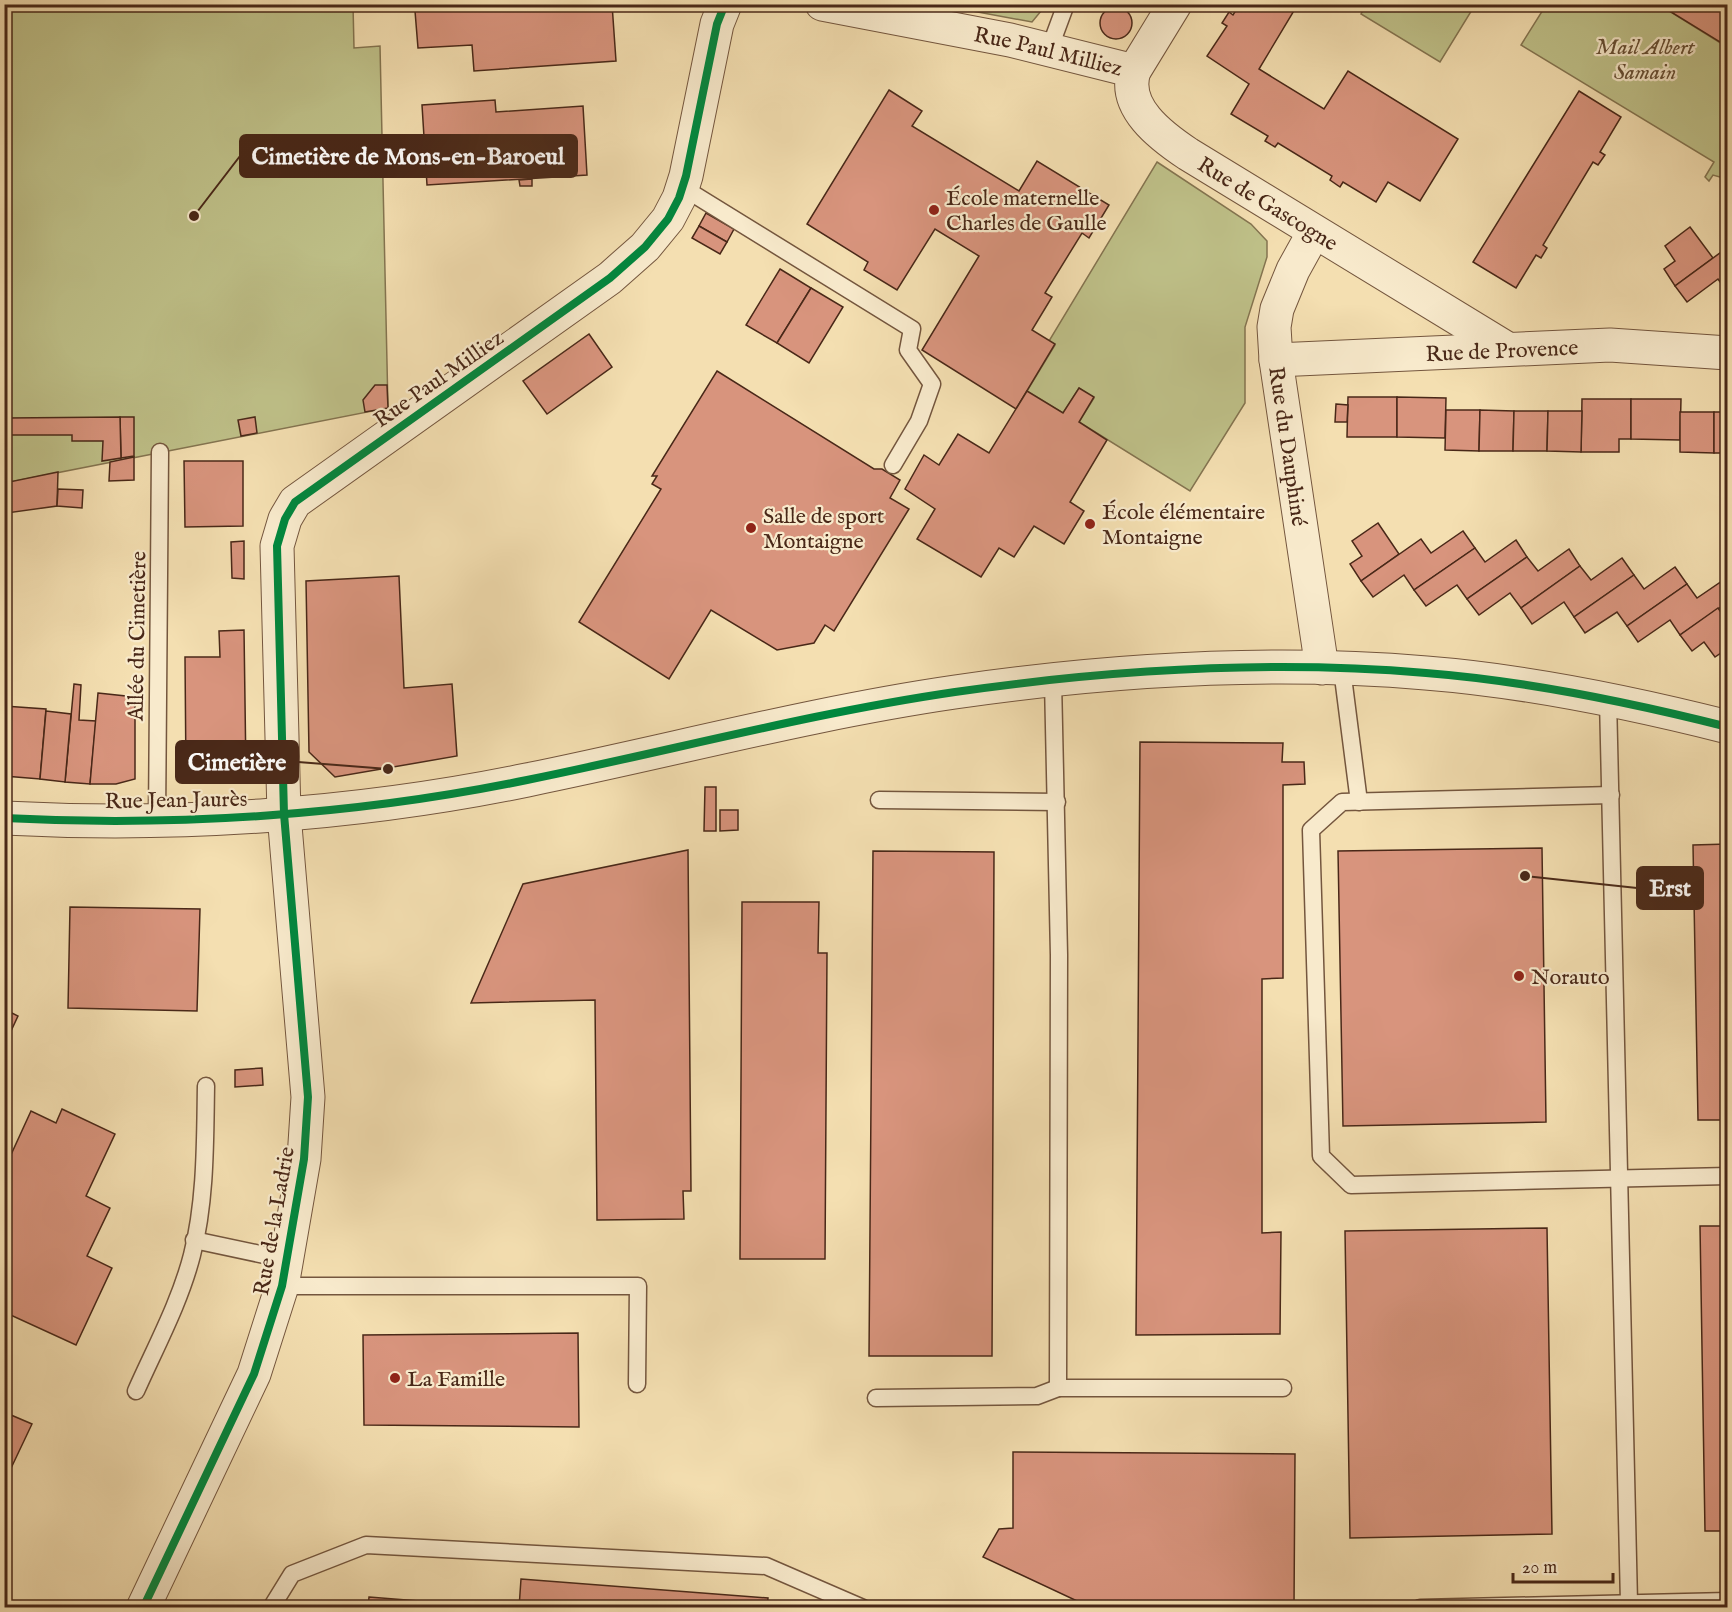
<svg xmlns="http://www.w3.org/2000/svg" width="1732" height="1612" viewBox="0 0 1732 1612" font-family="'IM FELL English',serif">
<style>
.green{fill:#bfc189;stroke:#847450;stroke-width:1.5}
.building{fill:#d8947d;stroke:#492818;stroke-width:1.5}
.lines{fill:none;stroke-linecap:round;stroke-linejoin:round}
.service-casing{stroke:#74563e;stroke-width:19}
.minor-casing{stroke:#74563e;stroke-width:35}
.tertiary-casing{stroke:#74563e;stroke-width:35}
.service{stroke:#f8eacc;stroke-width:16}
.minor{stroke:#f8eacc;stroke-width:33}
.tertiary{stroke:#f8eacc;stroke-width:33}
.cycleway-casing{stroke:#f8eacc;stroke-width:11}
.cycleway{stroke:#00873e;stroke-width:8}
.poi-dot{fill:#8f2418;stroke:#f8eacc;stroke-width:2}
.labels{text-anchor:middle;stroke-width:4.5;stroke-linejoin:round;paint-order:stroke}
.park-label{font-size:22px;font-style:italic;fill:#664e34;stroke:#f8eacc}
.street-label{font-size:22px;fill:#492818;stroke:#f8eacc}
.poi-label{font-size:22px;fill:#492818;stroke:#f8eacc;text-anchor:start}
.leader{fill:none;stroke:#492818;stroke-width:2}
.callout-dot{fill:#492818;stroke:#f8eacc;stroke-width:2}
.callout{fill:#492818;stroke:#492818;stroke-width:2}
.callout-label{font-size:24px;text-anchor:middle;font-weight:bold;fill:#fff}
</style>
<rect width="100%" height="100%" fill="#f4dfb1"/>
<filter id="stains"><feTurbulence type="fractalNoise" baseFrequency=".00333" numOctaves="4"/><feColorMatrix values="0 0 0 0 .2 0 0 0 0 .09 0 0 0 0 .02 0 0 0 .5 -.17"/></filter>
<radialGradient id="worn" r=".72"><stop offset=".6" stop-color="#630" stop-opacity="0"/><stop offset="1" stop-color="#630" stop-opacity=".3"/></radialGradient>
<g class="green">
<path d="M1658 4 1727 47V179L1713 175 1709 181 1705 177 1714 162 1521 45 1546 5Z"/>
<path d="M5 5H353L354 48 380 46 388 408 5 483Z"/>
<path d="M940 5 1046 4V5L1032 22Z"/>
<path d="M1366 5V4L1475 5 1440 62 1361 14Z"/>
<path d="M1157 162 1251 224 1267 241V257L1245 327V403L1190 491 1079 422 1094 398 1079 388 1063 413 1027 391 1055 345 1049 341Z"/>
</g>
<g class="building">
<path d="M517 4H612L616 61 474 71 472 45 418 48 415 11Z"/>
<path d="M1240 4H1298L1259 69 1324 109 1348 71 1458 139 1420 201 1388 182 1376 202 1343 182 1340 187 1330 180 1332 176 1278 143 1275 147 1265 141 1268 136 1231 114 1249 84 1207 56 1227 26 1222 23 1229 12 1233 15Z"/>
<path d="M1658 4H1728V47Z"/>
<circle cx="1116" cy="23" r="16"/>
<path d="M889 90 922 111 912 126 1019 191 1037 161 1109 205 1089 238 1082 233 1045 293 1052 297 1032 330 1055 344 1016 409 922 350 979 256 935 229 897 290 864 270 868 262 807 224Z"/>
<path d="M1579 91 1621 117 1600 152 1605 155 1598 165 1593 162 1543 245 1547 248 1541 258 1536 255 1516 288 1473 262Z"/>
<path d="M495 100 496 112 583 106 587 175 427 185 422 105Z"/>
<path d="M532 179V186H520L519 180Z"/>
<path d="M706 213 734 229 727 242 699 226Z"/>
<path d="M699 226 727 242 720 254 692 238Z"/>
<path d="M1690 227 1713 258 1675 286 1664 269 1675 261 1665 246Z"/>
<path d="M1728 247V293L1718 279 1687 302 1675 286Z"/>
<path d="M780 269 811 288 777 343 746 325Z"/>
<path d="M811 288 843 307 809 363 777 343Z"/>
<path d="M589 334 612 367 547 414 523 381Z"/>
<path d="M717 371 874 469H882L900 480 890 498 909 509 834 631 825 625 814 643 777 650 711 610 669 679 579 622 661 489 652 484 657 476H652Z"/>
<path d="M375 385H387L388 408 365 412 363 400Z"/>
<path d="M1079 388 1094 397 1079 422 1107 440 1070 502 1084 511 1064 544 1034 526 1014 557 999 548 981 577 917 539 935 509 905 489 924 455 939 465 958 434 989 453 1027 391 1063 413Z"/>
<path d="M1348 397H1397V437H1347Z"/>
<path d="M1397 397 1446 398 1445 438 1397 437Z"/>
<path d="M1582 399H1631V439H1619V452H1581Z"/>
<path d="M1631 399H1681L1680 440 1631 439Z"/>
<path d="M1336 404 1348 405 1347 422H1335Z"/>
<path d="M1446 410H1480L1479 451 1445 450Z"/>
<path d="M1480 410 1514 411 1513 451H1479Z"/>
<path d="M1514 411H1548L1547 451H1513Z"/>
<path d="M1548 411H1582L1581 452 1547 451Z"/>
<path d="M1680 412H1714V453L1680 452Z"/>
<rect x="1714" y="412" width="14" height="41"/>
<path d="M120 417H134V456L121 458Z"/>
<path d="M120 417 121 458 102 461 103 441H72V435H7V418Z"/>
<path d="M255 417 257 433 241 436 238 420Z"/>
<path d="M134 457V480L109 481 110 462Z"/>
<path d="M184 461H243V526L185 527Z"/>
<path d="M58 472 57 506 7 513 9 482Z"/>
<path d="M9 482 7 513H4V483Z"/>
<path d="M58 489 83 490 82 508 57 506Z"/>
<path d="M1378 523 1399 554 1361 581 1350 564 1362 556 1352 541Z"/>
<path d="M1463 531 1475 548 1414 590 1404 575 1373 597 1361 581 1421 539 1431 553Z"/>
<path d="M1516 540 1527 557 1467 599 1457 585 1426 606 1414 590 1475 548 1485 562Z"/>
<path d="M244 541V579L232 578 231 542Z"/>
<path d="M1569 549 1580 566 1521 608 1510 593 1479 615 1467 599 1527 557 1538 571Z"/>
<path d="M1622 558 1634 575 1574 617 1564 602 1532 624 1521 608 1580 566 1591 580Z"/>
<path d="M1675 567 1687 584 1627 626 1617 612 1585 633 1574 617 1634 575 1644 589Z"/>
<path d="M399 576 404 688 452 684 457 756 335 777 309 752 306 581Z"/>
<path d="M1728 577V602L1680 635 1670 620 1638 642 1627 626 1687 584 1697 598Z"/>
<path d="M1718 608 1728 622V648L1715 657 1704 642 1692 651 1680 635Z"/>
<path d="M244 630 246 773 186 776 185 657H220L219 631Z"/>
<path d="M74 684 81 685 79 720 96 721 90 784 65 782Z"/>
<path d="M98 693 135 697V779L116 784H90Z"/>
<path d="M4 706 46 709 40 779 4 776Z"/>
<path d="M46 711 71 714 65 782 40 779Z"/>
<path d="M1140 742 1283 743 1282 762H1304L1305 784 1283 785V978L1262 979V1233L1281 1232 1280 1334 1136 1335Z"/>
<path d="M705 787H716V831H704Z"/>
<path d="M720 810H738V830L720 831Z"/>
<path d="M1728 844V1120H1698L1693 845Z"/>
<path d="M1542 848 1546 1122 1343 1126 1338 851Z"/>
<path d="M688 850 691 1191H683L684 1219 597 1220 595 1000 471 1003 523 884Z"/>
<path d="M873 851 994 852 992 1356H869Z"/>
<path d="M742 902H819L818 953H827L825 1259H740Z"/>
<path d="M70 907 200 909 197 1011 68 1008Z"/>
<path d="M4 1009 18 1016 4 1046Z"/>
<path d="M262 1068 263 1085 235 1087V1070Z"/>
<path d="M62 1109 115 1134 86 1196 110 1208 87 1256 112 1268 76 1345 4 1312V1170L31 1111 56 1123Z"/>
<path d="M1700 1226H1728V1531H1705Z"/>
<path d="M1547 1228 1552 1534 1350 1538 1345 1231Z"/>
<path d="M578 1333 579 1427 364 1425 363 1335Z"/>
<path d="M4 1412 32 1424 4 1483Z"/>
<path d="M1013 1452 1295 1454 1294 1608H1092L983 1557 999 1529 1013 1528Z"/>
<path d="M521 1579 768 1598 767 1608H519Z"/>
<path d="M369 1597 507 1608H368Z"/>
</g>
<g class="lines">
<g class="service-casing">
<g id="service">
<path d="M1049 50 1066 4"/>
<path d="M682 187 912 329 908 350 932 384 919 421 893 465"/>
<path d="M1342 669 1359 802"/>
<path d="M1053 681 1059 955 1058 1388H1283"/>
<path d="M1608 699 1629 1603"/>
<path d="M1611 795 1342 802 1311 830 1321 1156 1351 1185 1728 1176"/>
<path d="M879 800 1057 802"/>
<path d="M157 820 160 452"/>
<path d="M194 1240 288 1260"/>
<path d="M282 1286H638L637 1384"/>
<path d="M136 1391C156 1346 180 1302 192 1255 206 1200 205 1141 206 1086"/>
<path d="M876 1398 1037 1396 1058 1388"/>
<path d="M271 1608 292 1574 366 1545 766 1566 863 1608"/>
<path d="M1420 1608 1728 1601"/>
</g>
</g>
<g class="minor-casing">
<g id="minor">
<path id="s1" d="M822 4 1010 40 1134 71"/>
<path id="s2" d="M1175 4 1134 71C1122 107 1161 136 1188 154L1506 348"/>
<path id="s3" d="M1314 232 1293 270 1277 309 1274 327 1276 360 1322 668"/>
<path id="s4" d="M1276 360 1610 345 1728 353"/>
<path d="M143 1608 254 1374 282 1286 304 1159 308 1097 284 814 277 546 285 519 295 502 610 278 645 247 668 219 679 198 686 176 717 24 725 4"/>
</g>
</g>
<g class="tertiary-casing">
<path id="tertiary" d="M4 818C177 827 358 815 527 780 670 751 811 713 955 692 1108 670 1273 660 1426 673 1528 681 1629 702 1728 727"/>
</g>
<use href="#service" class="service"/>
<use href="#minor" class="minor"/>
<use href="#tertiary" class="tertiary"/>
<g class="cycleway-casing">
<g id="cycleway">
<path d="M4 818C177 827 358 815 527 780 670 751 811 713 955 692 1108 670 1273 660 1426 673 1528 681 1629 702 1728 727"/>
<path d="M143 1608 254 1374 282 1286 304 1159 308 1097 284 814 277 546 285 519 295 502 610 278 645 247 668 219 679 198 686 176 717 24 725 4"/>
</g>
</g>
<use href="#cycleway" class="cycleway"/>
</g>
<g class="poi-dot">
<circle cx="934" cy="210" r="6"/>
<circle cx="1090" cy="524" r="6"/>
<circle cx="751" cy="528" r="6"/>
<circle cx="1519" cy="976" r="6"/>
<circle cx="395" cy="1378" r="6"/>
</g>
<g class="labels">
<g class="park-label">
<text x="1645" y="54">Mail Albert<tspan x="1645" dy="25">Samain</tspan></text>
</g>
<g class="street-label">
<text dy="8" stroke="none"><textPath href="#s1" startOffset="231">Rue Paul Milliez</textPath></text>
<text dy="8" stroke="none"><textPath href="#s2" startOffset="279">Rue de Gascogne</textPath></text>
<text dy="8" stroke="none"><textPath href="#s4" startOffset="226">Rue de Provence</textPath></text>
<text transform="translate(438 378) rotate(-35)" y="8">Rue Paul Milliez</text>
<text dy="8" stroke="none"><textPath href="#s3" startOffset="224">Rue du Dauphiné</textPath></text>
<text transform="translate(136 636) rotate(-89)" y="8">Allée du Cimetière</text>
<text transform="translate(176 799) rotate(-1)" y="8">Rue Jean Jaurès</text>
<text transform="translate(273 1221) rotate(-80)" y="8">Rue de la Ladrie</text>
</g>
<g class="poi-label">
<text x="946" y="205">École maternelle<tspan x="946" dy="25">Charles de Gaulle</tspan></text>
<text x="1102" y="519">École élémentaire<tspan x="1102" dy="25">Montaigne</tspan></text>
<text x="763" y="523">Salle de sport<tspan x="763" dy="25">Montaigne</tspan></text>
<text x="1531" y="984">Norauto</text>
<text x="407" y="1386">La Famille</text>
</g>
</g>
<path class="leader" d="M194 216L240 156M388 769L298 762M1525 876L1637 888"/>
<g class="callout-dot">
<circle cx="194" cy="216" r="6"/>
<circle cx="388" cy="769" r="6"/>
<circle cx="1525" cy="876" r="6"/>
</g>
<g class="callout">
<rect x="240" y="135" width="337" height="42" rx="6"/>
<rect x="176" y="741" width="122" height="42" rx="6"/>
<rect x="1637" y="867" width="66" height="42" rx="6"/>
</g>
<g class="callout-label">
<text x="408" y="164">Cimetière de Mons-en-Baroeul</text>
<text x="237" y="770">Cimetière</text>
<text x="1670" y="896">Erst</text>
</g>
<rect width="1732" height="1612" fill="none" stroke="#f4dfb1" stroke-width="24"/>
<rect x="6" y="6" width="1720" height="1600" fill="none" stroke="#492818" stroke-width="3"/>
<rect x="12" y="12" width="1708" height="1588" fill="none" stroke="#492818" stroke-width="1.5"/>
<path d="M1513 1573v9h100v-9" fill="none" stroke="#492818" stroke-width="3"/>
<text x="1522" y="1573" font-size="18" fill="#492818" stroke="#f8eacc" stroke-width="4.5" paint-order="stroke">20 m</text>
<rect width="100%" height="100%" filter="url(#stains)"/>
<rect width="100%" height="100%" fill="url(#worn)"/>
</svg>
